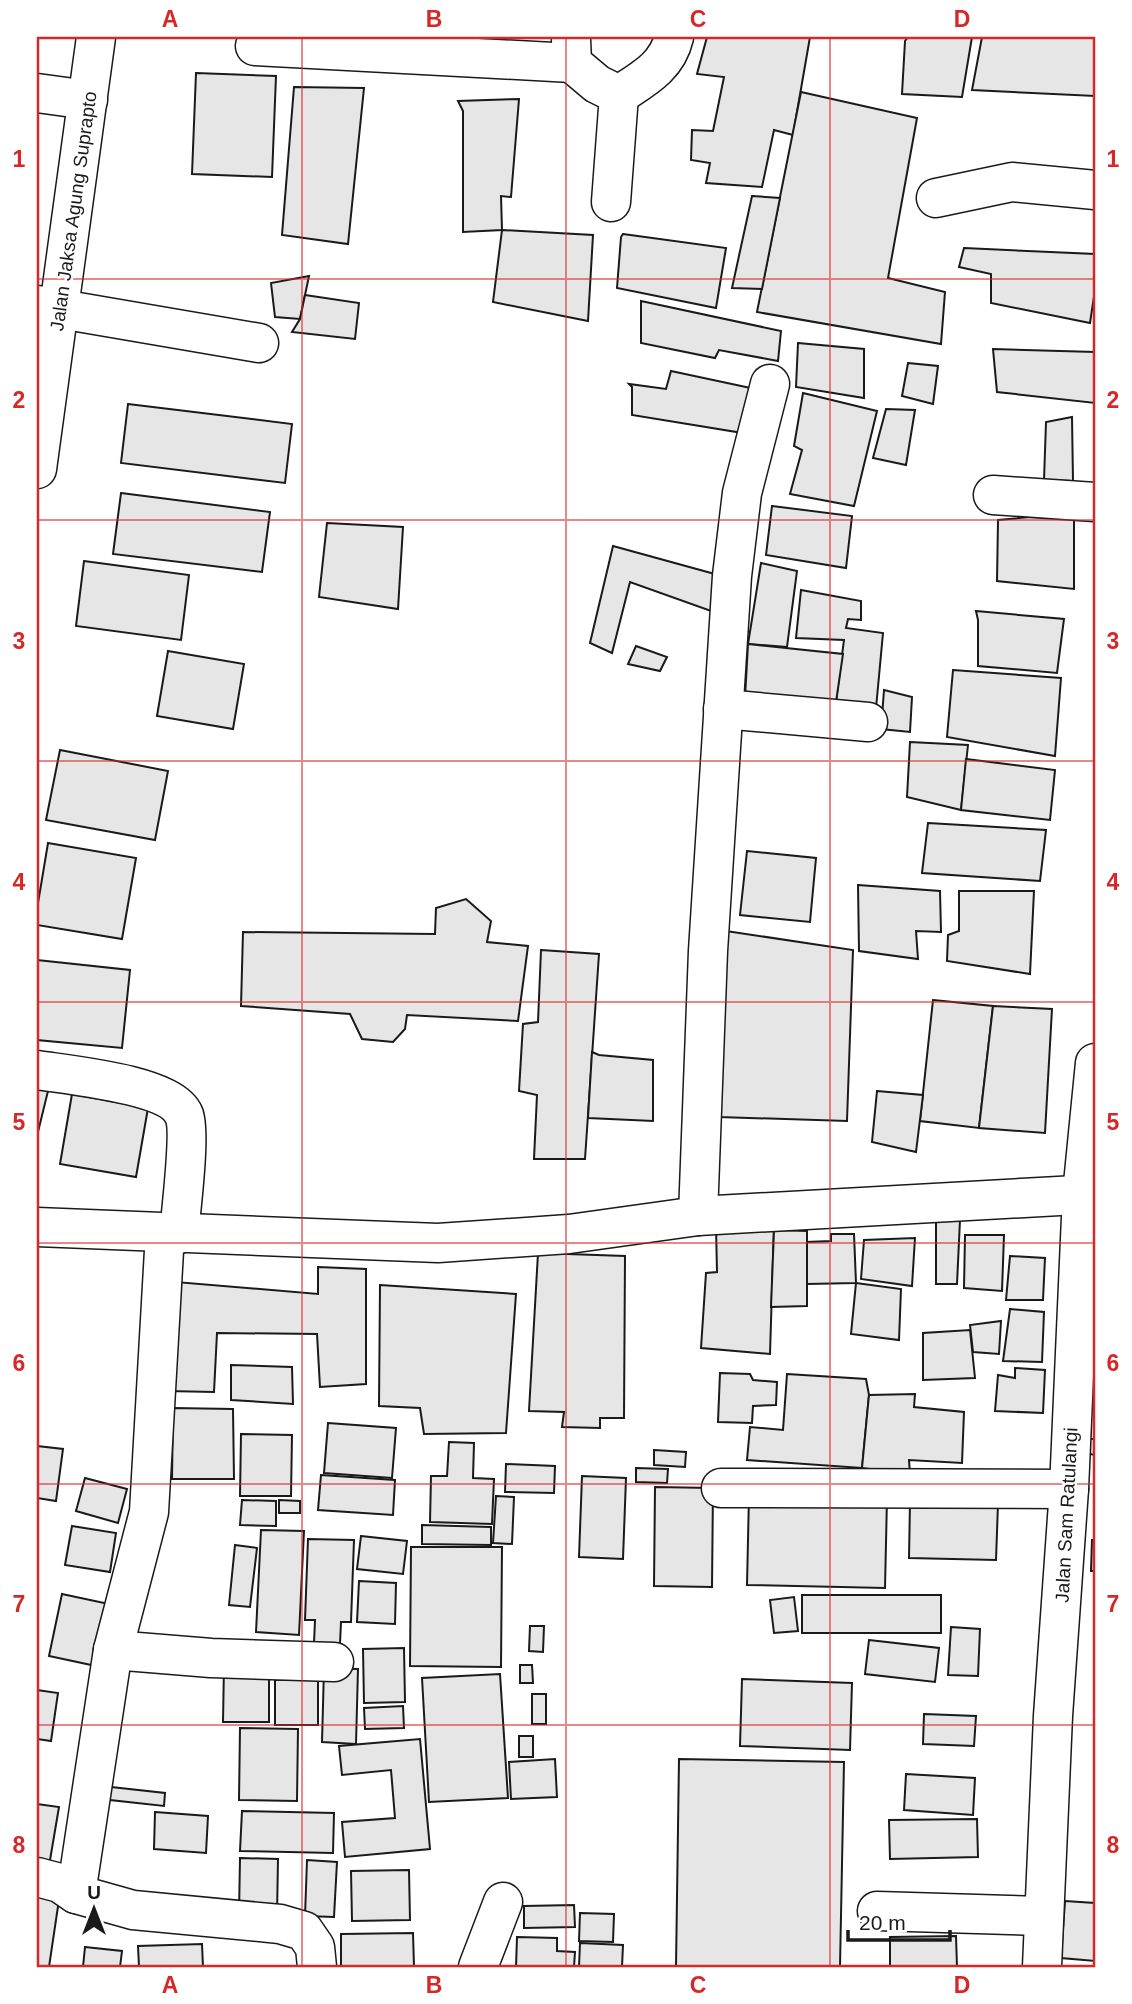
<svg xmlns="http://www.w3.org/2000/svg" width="1132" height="2004" viewBox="0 0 1132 2004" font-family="Helvetica,sans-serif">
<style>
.building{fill:#e6e6e6;stroke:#1a1a1a;stroke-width:2}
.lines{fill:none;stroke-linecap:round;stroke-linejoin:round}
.minor-casing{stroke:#1a1a1a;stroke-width:41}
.minor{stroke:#fff;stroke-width:38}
.grid{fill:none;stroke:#d62828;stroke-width:2;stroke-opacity:0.55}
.labels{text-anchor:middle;stroke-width:5;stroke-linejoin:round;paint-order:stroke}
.street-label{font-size:19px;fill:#1a1a1a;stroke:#fff}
.neatline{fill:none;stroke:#d62828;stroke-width:2.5}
.grid-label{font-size:23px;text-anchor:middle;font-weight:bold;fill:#d62828}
</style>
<rect width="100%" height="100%" fill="#fff"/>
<g class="building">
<path d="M707 37H810L793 135 774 130 762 187 706 183 710 163 691 160 692 130 713 131 724 77 697 74Z"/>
<path d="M908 37H972L962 97 902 94 905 41Z"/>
<path d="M982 37H1095V96L972 90Z"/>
<path d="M196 73 276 76 272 177 192 174Z"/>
<path d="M294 87 364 88 348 244 282 235Z"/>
<path d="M801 92 917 118 888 278 945 292 941 344 757 312Z"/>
<path d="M519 99 511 197 501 196 502 230 463 232V111L458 101Z"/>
<path d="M752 196 780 198 762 289 732 288Z"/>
<path d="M502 230 593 235 588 321 493 302Z"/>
<path d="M623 234 726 248 716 308 617 288 621 237Z"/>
<path d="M964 248 1095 254V290L1090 323 991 303V274L959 267Z"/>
<path d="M309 276 300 319 275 317 271 283Z"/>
<path d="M305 295 359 303 355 339 292 332 300 319Z"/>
<path d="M641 301 781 331 778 361 719 350 715 358 641 343Z"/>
<path d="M798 343 864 349V398L796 387Z"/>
<path d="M993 349 1095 352V403L997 392Z"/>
<path d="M908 363 938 366 933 404 902 396Z"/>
<path d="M671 371 760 390 749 434 632 415V387L629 384 666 389Z"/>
<path d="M803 393 877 411 854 506 790 494 802 450 794 446Z"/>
<path d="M128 404 292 424 285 483 121 463Z"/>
<path d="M886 409 915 410 906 465 873 458Z"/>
<path d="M1072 417 1073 481 1044 480 1046 422Z"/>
<path d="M121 493 270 512 262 572 113 554Z"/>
<path d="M772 506 852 516 846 568 766 555Z"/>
<path d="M1074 513V589L997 581 998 520Z"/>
<path d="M327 523 403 527 398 609 319 597Z"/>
<path d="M613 546 722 576 711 611 630 582 612 653 590 643Z"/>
<path d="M84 561 189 575 181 640 76 626Z"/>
<path d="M761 563 797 571 787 647 748 644Z"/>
<path d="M801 590 861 601V620L848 619 846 628 883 633 875 719 834 716 844 640 796 638Z"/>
<path d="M976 611 1064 619 1057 673 978 666V620Z"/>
<path d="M748 644 843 654 834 716 745 698Z"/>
<path d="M636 646 667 657 660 671 628 664Z"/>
<path d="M168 651 244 664 233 729 157 716Z"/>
<path d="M953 670 1061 678 1055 756 947 737Z"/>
<path d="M884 690 912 697 910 732 881 729Z"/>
<path d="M910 742 968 745 961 810 907 797Z"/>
<path d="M60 750 168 771 155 840 46 820Z"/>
<path d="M966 759 1055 770 1050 820 961 810Z"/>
<path d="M928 823 1046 830 1040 881 922 873Z"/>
<path d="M48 843 136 858 122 939 37 925V909Z"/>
<path d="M747 851 816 858 810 922 740 915Z"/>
<path d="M858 885 940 891 941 932 916 931 918 959 859 951Z"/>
<path d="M959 891H1034L1030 974 947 961 948 935 959 931Z"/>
<path d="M466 899 491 921 487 942 528 946 518 1021 407 1015 405 1029 393 1042 362 1039 350 1014 241 1006 243 932 435 934 436 908Z"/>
<path d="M726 931 853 950 847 1121 719 1117Z"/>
<path d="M541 950 599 954 585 1159H534L537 1095 519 1091 523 1024 538 1022Z"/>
<path d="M37 960 130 970 122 1048 37 1040Z"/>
<path d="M933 1000 993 1006 979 1128 920 1121Z"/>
<path d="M993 1006 1052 1009 1045 1133 979 1128Z"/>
<path d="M592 1052 599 1055 653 1060V1121L588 1118Z"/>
<path d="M37 1088 48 1091 37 1136Z"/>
<path d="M877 1091 923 1095 916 1152 872 1142Z"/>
<path d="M72 1094 148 1108 136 1177 60 1164Z"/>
<path d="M936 1220H960L957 1284H936Z"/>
<path d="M774 1226 770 1354 701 1348 706 1273 717 1272 716 1227Z"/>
<path d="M774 1230 807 1231V1306L771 1307Z"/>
<path d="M831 1234H854L856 1283 807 1284V1242L831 1241Z"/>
<path d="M965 1235H1004L1002 1291 964 1288Z"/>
<path d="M915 1238 912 1286 861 1279 864 1240Z"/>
<path d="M538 1253 625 1256 624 1418H600V1428L562 1427 564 1412 529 1411Z"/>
<path d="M1010 1256 1045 1258 1043 1300H1006Z"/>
<path d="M318 1267 366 1269V1384L320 1387 317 1334 217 1333 214 1392 167 1391 176 1282 318 1294Z"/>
<path d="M856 1283 901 1289 899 1340 851 1334Z"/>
<path d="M380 1285 516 1294 506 1433 424 1434 420 1408 379 1406Z"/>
<path d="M1010 1309 1044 1312 1042 1362 1003 1361Z"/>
<path d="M1001 1321 999 1354 973 1352 970 1325Z"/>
<path d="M970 1330 975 1378 923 1380V1333Z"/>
<path d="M231 1365 292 1367 293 1404 231 1400Z"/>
<path d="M1015 1368 1045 1370 1043 1413 995 1411 998 1375 1015 1378Z"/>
<path d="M720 1373 750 1374 753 1380 777 1382 776 1405 753 1406 752 1423 718 1422Z"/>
<path d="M787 1374 866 1379 869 1395 862 1468 747 1460 750 1427 783 1430Z"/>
<path d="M915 1394 914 1407 964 1412 962 1463 909 1460 910 1474 862 1468 869 1395Z"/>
<path d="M173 1408 233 1409 234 1479H172Z"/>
<path d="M328 1423 396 1428 392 1478 324 1473Z"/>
<path d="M241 1434 292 1435 291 1496H240Z"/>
<path d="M1090 1439H1095V1455L1090 1454Z"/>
<path d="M449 1442 474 1443 473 1478 494 1479 492 1524 430 1522 431 1476H447Z"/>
<path d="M37 1446 63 1449 56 1501 37 1498Z"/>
<path d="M654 1450 686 1452 685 1467 654 1465Z"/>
<path d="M506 1464 555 1466 554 1493 505 1492Z"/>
<path d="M636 1468 668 1469 667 1483 636 1482Z"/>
<path d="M321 1475 395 1480 393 1515 318 1510Z"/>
<path d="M582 1476 626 1478 623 1559 579 1557Z"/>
<path d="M85 1478 127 1489 118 1523 76 1511Z"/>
<path d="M655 1487 713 1488 712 1587 654 1586Z"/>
<path d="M749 1495 887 1498 885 1588 747 1585Z"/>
<path d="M496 1496 514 1497 512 1544 493 1543Z"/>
<path d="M242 1500 276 1501V1526L240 1525Z"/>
<path d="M279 1500 300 1501V1513H279Z"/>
<path d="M910 1502 998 1504 996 1560 909 1558Z"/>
<path d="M422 1525 491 1527V1545L422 1544Z"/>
<path d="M72 1526 116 1533 110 1572 65 1565Z"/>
<path d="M261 1530 304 1531 299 1635 256 1632Z"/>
<path d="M361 1536 407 1541 403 1574 357 1569Z"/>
<path d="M308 1539 354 1540 351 1622H341L340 1644 314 1643 315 1620H305Z"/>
<path d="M1092 1540H1095V1571H1091Z"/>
<path d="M235 1545 257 1548 250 1607 229 1605Z"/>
<path d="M411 1547H502L501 1667 410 1666Z"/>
<path d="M359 1581 396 1583 395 1624 357 1622Z"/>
<path d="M62 1594 109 1604 96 1666 49 1656Z"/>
<rect x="802" y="1595" width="139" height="38"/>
<path d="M794 1597 798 1631 774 1633 770 1600Z"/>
<path d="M530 1626H544L543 1652 529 1651Z"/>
<path d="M951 1627 980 1629 978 1676 948 1675Z"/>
<path d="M869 1640 939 1648 935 1682 865 1674Z"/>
<path d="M404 1648 405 1702 364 1703 363 1649Z"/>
<path d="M224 1664 269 1665V1722H223Z"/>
<path d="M520 1665H532L533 1683H520Z"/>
<path d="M324 1668 358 1669 356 1744 322 1742Z"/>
<path d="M500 1674 508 1798 429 1802 422 1678Z"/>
<path d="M318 1679V1725H275V1680Z"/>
<path d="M742 1679 852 1683 850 1750 740 1746Z"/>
<path d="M37 1690 58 1693 51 1741 37 1739Z"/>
<rect x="532" y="1694" width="14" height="30"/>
<path d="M403 1706 404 1728 365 1729 364 1708Z"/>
<path d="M924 1714 976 1716 974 1746 923 1744Z"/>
<path d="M240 1728 298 1729 297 1801 239 1800Z"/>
<rect x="519" y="1736" width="14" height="21"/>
<path d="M420 1739 430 1849 345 1857 342 1822 395 1818 391 1770 342 1775 339 1746Z"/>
<path d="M555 1759 557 1797 511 1799 509 1762Z"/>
<path d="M679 1759 844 1762 840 1967H676Z"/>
<path d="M906 1774 975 1778 973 1815 904 1810Z"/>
<path d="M102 1786 165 1793 164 1806 101 1799Z"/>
<path d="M37 1804 59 1807 49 1866 37 1864Z"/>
<path d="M242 1811 334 1813 333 1853 240 1851Z"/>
<path d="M155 1812 208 1816 206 1853 154 1849Z"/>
<path d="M977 1819 978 1857 890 1859 889 1820Z"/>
<path d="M240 1858 278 1859 277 1915 239 1914Z"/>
<path d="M307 1860 337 1862 334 1917 305 1916Z"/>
<path d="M409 1870 410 1920 352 1921 351 1871Z"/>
<path d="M37 1889 60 1893 49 1967H37Z"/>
<path d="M1065 1901 1095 1903V1961L1061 1958Z"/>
<path d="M574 1905 575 1927 524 1928V1906Z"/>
<path d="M580 1913 614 1914 613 1942 579 1941Z"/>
<path d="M413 1933 414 1967H341V1934Z"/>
<path d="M956 1936 957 1967H890V1937Z"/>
<path d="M517 1937 557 1938V1951L575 1952 574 1967H516Z"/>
<path d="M580 1943 623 1945 622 1967H579Z"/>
<path d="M202 1944 203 1967H139L138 1946Z"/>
<path d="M85 1947 122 1951 120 1967H83Z"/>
</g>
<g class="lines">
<g class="minor-casing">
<g id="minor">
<path d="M571 39 572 63 597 84 619 95 611 202"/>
<path d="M255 46 572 63"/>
<path d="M37 93 88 100"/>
<path d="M619 95C643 79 667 67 674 37"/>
<path d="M936 198 1012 182 1095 190"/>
<path d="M37 305 259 343"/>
<path d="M37 469 96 37"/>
<path d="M993 495 1095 502"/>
<path d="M723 709 868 722"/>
<path d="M37 1070C68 1075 171 1084 184 1115 191 1132 181 1210 179 1234"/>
<path d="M698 1216 708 951 732 576 742 493 770 384"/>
<path d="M37 1227 438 1243 569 1234 698 1216 1095 1194"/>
<path d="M721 1488 1069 1489"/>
<path d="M113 1650 211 1658 334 1662"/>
<path d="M37 1877 60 1883 76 1894 133 1910 280 1924 304 1931 315 1947 317 1967"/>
<path d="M76 1894 113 1650 149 1512 165 1233"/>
<path d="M877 1911 1043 1916"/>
<path d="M478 1967 503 1902"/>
<path d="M1042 1967 1053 1716 1069 1489 1082 1194 1095 1063"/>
</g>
</g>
<use href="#minor" class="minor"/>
</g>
<path class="grid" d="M302 37V1967M566 37V1967M830 37V1967M37 279H1095M37 520H1095M37 761H1095M37 1002H1095M37 1243H1095M37 1484H1095M37 1725H1095"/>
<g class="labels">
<g class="street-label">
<text transform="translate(73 211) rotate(-82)" y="7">Jalan Jaksa Agung Suprapto</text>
<text transform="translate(1066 1515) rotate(-87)" y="7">Jalan Sam Ratulangi</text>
</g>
</g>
<rect width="1132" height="2004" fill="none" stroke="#ffffff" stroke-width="77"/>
<g transform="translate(94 1909)" stroke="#ffffff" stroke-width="5" paint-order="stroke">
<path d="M0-5L12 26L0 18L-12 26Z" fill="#1a1a1a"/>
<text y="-10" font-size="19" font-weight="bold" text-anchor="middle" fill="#1a1a1a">U</text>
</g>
<path d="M848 1930v10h102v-10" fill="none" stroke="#1a1a1a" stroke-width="3.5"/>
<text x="859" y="1930" font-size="21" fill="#1a1a1a" stroke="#ffffff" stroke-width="5" paint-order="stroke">20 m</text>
<rect x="38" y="38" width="1056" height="1928" class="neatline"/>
<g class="grid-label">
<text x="170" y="27">A</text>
<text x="434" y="27">B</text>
<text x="698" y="27">C</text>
<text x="962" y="27">D</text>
<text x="19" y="167">1</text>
<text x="1113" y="167">1</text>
<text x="19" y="408">2</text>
<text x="1113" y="408">2</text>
<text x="19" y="649">3</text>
<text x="1113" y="649">3</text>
<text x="19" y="890">4</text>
<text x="1113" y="890">4</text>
<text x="19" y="1130">5</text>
<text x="1113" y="1130">5</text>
<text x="19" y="1371">6</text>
<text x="1113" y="1371">6</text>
<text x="19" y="1612">7</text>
<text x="1113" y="1612">7</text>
<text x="19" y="1853">8</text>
<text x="1113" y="1853">8</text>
<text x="170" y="1993">A</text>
<text x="434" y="1993">B</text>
<text x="698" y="1993">C</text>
<text x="962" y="1993">D</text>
</g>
</svg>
